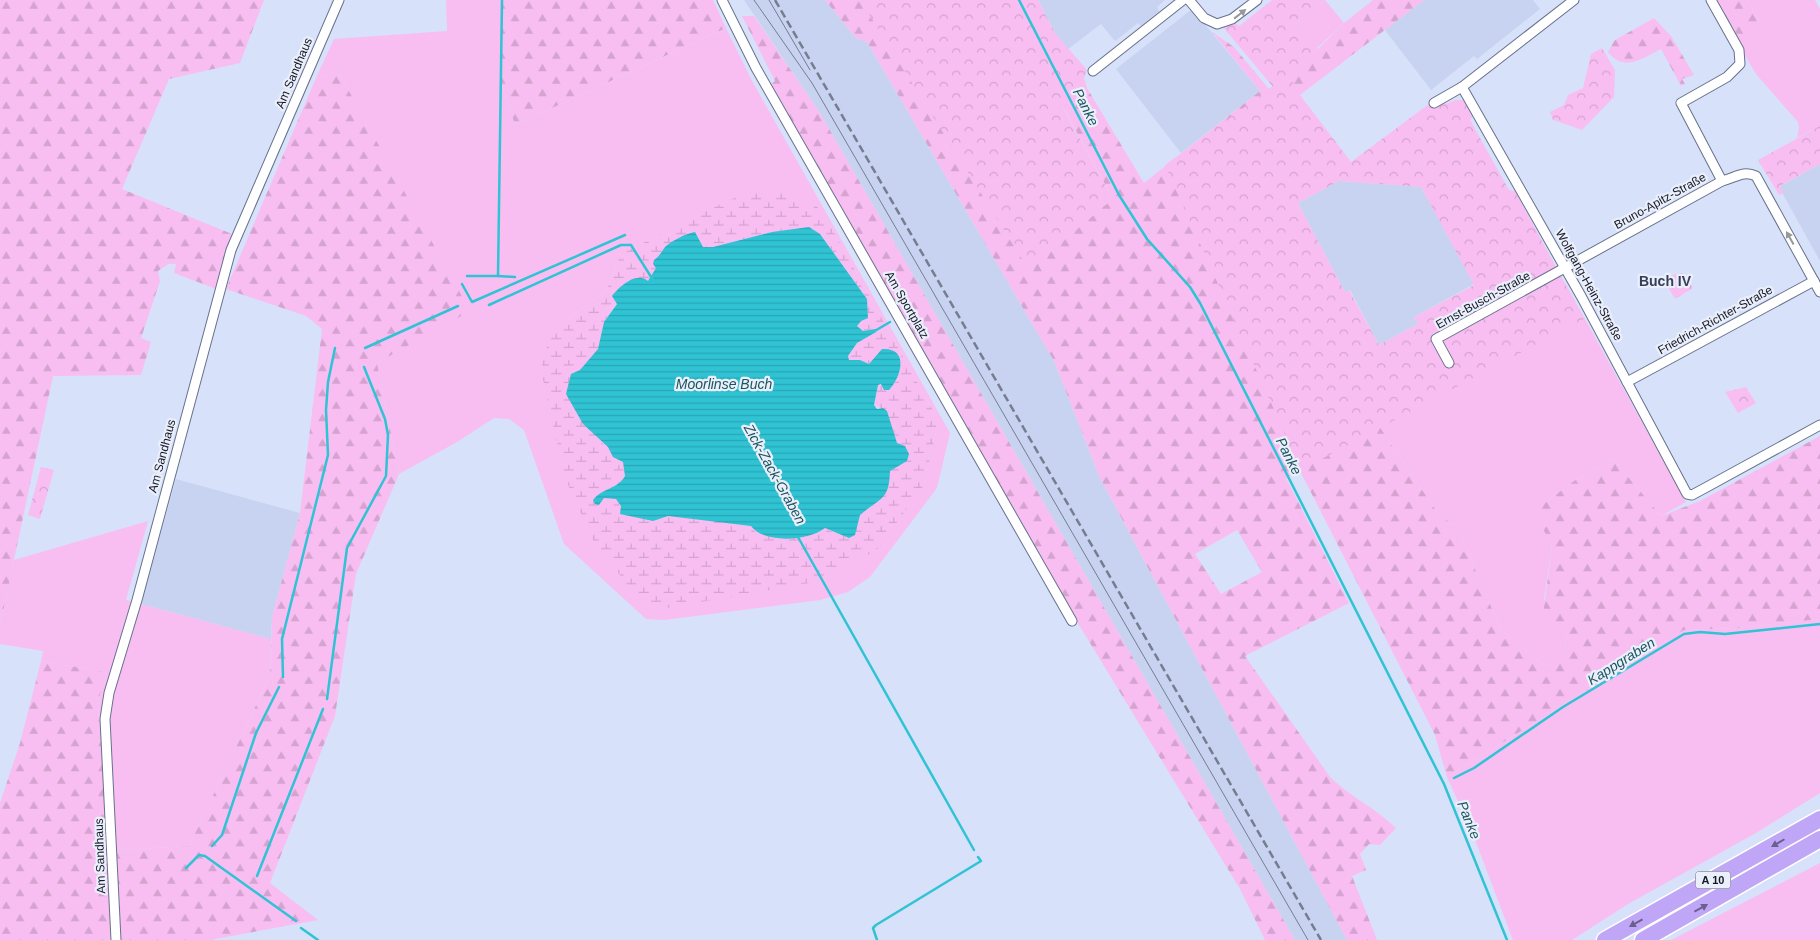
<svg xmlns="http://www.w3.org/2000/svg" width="1820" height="940" viewBox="0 0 1820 940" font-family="Arial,sans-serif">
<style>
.built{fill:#c7d3f0}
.grass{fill:#f8bef2;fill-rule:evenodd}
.forest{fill:url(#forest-firs);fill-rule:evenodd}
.wetland{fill:url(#wetland-marsh);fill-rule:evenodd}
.park{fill:url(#park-crowns);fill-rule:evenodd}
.water{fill:url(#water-rules)}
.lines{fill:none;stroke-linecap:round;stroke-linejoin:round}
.stream{stroke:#2fc3d3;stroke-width:2.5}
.minor-casing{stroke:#66718c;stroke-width:11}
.motorway-casing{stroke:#fff;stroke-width:19}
.minor{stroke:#fff;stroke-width:9}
.motorway{stroke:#c0a6f6;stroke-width:16}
.tram{stroke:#767d8f;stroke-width:1}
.rail{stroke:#767d8f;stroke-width:2.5;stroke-dasharray:8 4;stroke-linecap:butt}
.oneway{fill:#96989c}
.oneway2{fill:#6a608d}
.labels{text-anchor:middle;stroke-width:4.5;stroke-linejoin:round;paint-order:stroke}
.shield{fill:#eaeffb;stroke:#555964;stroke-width:1}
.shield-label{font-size:11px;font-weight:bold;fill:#151924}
.street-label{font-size:12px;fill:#151924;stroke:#eaeffb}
.water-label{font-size:14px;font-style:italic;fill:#1a555b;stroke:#eaeffb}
.neighbourhood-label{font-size:14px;font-weight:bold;fill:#363f58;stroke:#eaeffb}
</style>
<defs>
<pattern id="forest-firs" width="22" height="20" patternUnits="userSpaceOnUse" patternTransform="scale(1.25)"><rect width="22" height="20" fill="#f8bef2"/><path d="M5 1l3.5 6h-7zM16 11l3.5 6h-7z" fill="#d4a3cf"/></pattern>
<pattern id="wetland-marsh" width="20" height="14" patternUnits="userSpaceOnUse" patternTransform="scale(1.25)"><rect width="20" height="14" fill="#f8bef2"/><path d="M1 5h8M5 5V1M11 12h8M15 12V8" fill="none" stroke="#d4a3cf"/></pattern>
<pattern id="park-crowns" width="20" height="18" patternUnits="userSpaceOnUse" patternTransform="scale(1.25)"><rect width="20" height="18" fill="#f8bef2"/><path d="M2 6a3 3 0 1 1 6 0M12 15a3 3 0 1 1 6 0" fill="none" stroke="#d4a3cf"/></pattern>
<pattern id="water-rules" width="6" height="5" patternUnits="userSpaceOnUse" patternTransform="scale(1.25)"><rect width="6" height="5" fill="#2fc3d3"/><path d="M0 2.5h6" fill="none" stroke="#29a7b5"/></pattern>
</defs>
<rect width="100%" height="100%" fill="#d7e1fa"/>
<g class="built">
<path d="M744 0H825L856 38 867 42 1054 361 1099 476 1347 940H1295L820 113Z"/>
<path d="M1038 0H1165L1157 7 1159 11 1141 26 1138 23 1115 41 1101 24 1068 49 1055 33Z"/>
<path d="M1424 0H1533L1540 9 1477 59 1474 56 1431 90 1385 30Z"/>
<path d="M1192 9 1260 91 1181 153 1116 69Z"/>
<path d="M1820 164V261L1779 187Z"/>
<path d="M1339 181 1421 187 1474 284 1414 317 1418 324 1379 345 1350 290 1345 292 1298 203Z"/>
<path d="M176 479 300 513 272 617 271 639 141 604Z"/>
</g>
<g class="grass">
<path d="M446 0H502L499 76 515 125 726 28 751 79 950 433 937 488 870 577 848 592 820 600 664 620 646 619 564 544 524 430 509 419 494 418 457 442 399 474 377 363 469 311 338 71 316 78 334 39 447 31ZM815 205 830 225 936 416V432L924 484 566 320 602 294 610 283 619 259Z"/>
<path d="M1325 0 1344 23 1316 49 1296 23Z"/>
<path d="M1747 0H1815L1820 9V144L1812 130 1797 138 1799 128 1798 122 1756 74 1740 47 1760 21Z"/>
<path d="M1564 281 1686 502 1661 516 1613 459 1574 481 1542 505 1552 546 1544 599 1567 629 1564 659 1547 667 1501 630 1457 527 1439 515 1375 420Z"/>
<path d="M148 521 126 600 271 639 270 676 189 846 119 850 111 812 97 705 105 672 41 661 43 651 0 644V626L14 560Z"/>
<path d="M1820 619V793L1756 833 1628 904 1572 940H1513L1474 837 1447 777 1684 630 1737 628Z"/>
<path d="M1820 863V940H1671Z"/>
</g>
<g class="forest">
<path d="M0 0H264L240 63 169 79 122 189 232 234 216 289 174 273 176 264H168L158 271 160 281 141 338 151 342 141 375 53 376 0 626Z"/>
<path d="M502 0H713L726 28 515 125 499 76Z"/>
<path d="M825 0H860L1113 199 1063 107 1087 88 1144 183 1260 91 1212 32 1234 47 1269 89 1318 49 1344 23 1373 0H1424L1300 95V99L1255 119 1375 420 1439 515 1457 527 1501 630 1547 667 1564 658 1567 629 1542 623 1552 546 1531 506 1542 505 1574 481 1613 459 1661 516 1700 501 1820 436V619L1737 628 1684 630 1447 777 1435 735 1300 471 1286 478 1349 603 1245 656 1330 777C1350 797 1376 808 1396 828L1380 845 1369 844 1360 854 1366 870 1352 876 1377 940H1347L1099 476 1054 361 867 42 856 38ZM1237 530 1262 572 1221 594 1195 554Z"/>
<path d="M1715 0H1747L1760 21 1741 47Z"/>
<path d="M742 16H754L820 113 1295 940H1265L1240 889 1068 607 770 85 775 81Z"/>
<path d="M1654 18 1671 36 1694 75 1682 79 1685 84 1681 86 1661 49C1643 58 1624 73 1608 52L1615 40Z"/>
<path d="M338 71 470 311 377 363 399 474 356 574 335 716 270 883 318 920 210 940H0V803L20 743 41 661 106 672 97 705 111 812 119 850 189 846 270 676 272 617 300 513 322 329 306 316 226 289 316 78Z"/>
</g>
<path class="wetland" d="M751 192H778L816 205 830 225 936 416V432L924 485 876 551 809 583 661 609 635 595 593 540 565 478 541 370 548 342 566 320 602 294 610 283 619 259 627 251 727 201ZM772 232 820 234 867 299 857 326 863 331 876 329 857 343 848 356 849 360H860L869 364 877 356 901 364 894 384 878 385 874 405 886 411 897 443 898 466 890 471C889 501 881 497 860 515L855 534 838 535 825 528 755 532 751 526 668 516 653 521 633 515 625 516 616 499 604 498 598 494 621 483 626 476 623 462C606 453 579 412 566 394L571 374 580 370 598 349 604 322 617 303 612 296 629 280 648 281 651 279 665 248 698 236 699 244 703 247H713Z"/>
<g class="park">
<path d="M860 0H1038L1055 33 1087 70 1084 78 1087 88 1063 108 1113 199 1029 270Z"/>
<path d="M1272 0H1325L1296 23 1318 49 1273 87 1223 27 1233 22 1239 26Z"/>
<path d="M1602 48 1615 70 1614 97 1582 130 1553 120 1550 112 1564 105 1568 95 1583 88 1591 54Z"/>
<path d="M1289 75 1300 95 1351 162 1437 98 1446 104 1455 100H1464L1473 116 1470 120 1509 190 1515 191 1584 319 1301 470 1165 165ZM1339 181 1421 187 1474 285 1414 317 1418 324 1379 345 1349 290 1345 292 1298 203Z"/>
<path d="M1820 126V164L1780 186 1783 193 1779 195 1758 160Z"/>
<path d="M1683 273 1693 288 1675 299 1662 277Z"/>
<path d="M1746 387 1756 403 1738 413 1725 392Z"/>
<path d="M41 467 54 470 40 519 28 515Z"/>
</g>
<path class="water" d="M809 227 820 234 867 299 868 318 861 321 857 326 863 331 876 329V332L857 343 848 356 849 360H860L869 364 882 349C909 347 902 376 889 390H884L881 384 878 385 874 405 877 409 883 408 887 411 897 443 905 446 909 454 907 461 890 471C889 501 881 497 860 515L855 535 849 538 825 528C809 541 764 544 751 526L668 516 653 521 620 514 621 506 616 499 604 498 599 505 595 504 593 500C602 488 618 489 625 476L623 462 613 457 608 447 583 424 566 394 571 374 580 370 598 349 604 322 617 304 612 296C619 287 636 271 648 281L656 268 653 264 654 260C660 256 661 252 665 247 671 241 687 233 695 232L703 247H713L772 232Z"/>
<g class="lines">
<g class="stream">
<path d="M1019 0 1119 195 1147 239 1190 287 1200 303 1444 784 1507 940"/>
<path d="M467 276H498L502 0"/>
<path d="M498 276 515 277"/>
<path d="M462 284 472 302 625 235"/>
<path d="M489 305 621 245H631L653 280"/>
<path d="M873 332 890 322"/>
<path d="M365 348 458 306"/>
<path d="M798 537 974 850"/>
<path d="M283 677 282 639 328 455 326 410 328 382 335 348"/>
<path d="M327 699 347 548 386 476 388 435 385 419 364 367"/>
<path d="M1454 778 1474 768 1563 707 1684 634 1700 632 1725 634 1820 624"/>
<path d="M212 846 222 835 256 733 279 687"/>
<path d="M186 868 199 855 205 856 296 921"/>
<path d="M257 876 323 709"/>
<path d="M301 928 318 940"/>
<path d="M877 940 873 928 876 925 981 861 978 857"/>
</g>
<g class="minor-casing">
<g id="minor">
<path d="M722 0 756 68 1072 621"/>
<path d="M1189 0 1204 18 1217 24 1232 19 1257 0"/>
<path d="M1711 0 1739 50 1740 64 1727 77 1681 103 1722 181"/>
<path d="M1093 71 1183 0"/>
<path d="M1462 87 1581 296 1687 494 1692 495 1705 488 1820 425"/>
<path d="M1434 103 1462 87 1574 0"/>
<path d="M1449 363 1436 339 1722 181C1735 178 1743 170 1756 176L1820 292"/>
<path d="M1627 382 1814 281"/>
<path d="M116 940 105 719 109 693 137 600 231 250 339 0"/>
</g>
</g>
<g class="motorway-casing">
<g id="motorway">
<path d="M1605 940 1820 819"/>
<path d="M1643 940 1820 839"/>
</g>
</g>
<use href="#minor" class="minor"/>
<use href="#motorway" class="motorway"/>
<g class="tram">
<path d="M754 0 812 83 1308 940"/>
<path d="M769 0 810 70"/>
</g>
<path class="rail" d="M775 0 1321 940"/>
</g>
<defs><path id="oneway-solid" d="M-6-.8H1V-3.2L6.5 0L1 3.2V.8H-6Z" transform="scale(1.25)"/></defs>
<g class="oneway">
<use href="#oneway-solid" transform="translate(1240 14) rotate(-38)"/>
<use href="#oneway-solid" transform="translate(1790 238) rotate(-119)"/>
</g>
<g class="oneway2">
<use href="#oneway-solid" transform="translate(1778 843) rotate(150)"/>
<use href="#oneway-solid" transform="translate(1701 908) rotate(-29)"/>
<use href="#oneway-solid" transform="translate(1636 923) rotate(151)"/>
</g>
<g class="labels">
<rect class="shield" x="1695.5" y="871.5" width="35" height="17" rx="4"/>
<g class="shield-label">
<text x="1713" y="884">A 10</text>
</g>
<g class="street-label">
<text transform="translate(294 73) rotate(-67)" y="4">Am Sandhaus</text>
<text transform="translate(1660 201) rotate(-29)" y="4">Bruno-Apitz-Straße</text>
<text transform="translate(1589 285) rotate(61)" y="4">Wolfgang-Heinz-Straße</text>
<text transform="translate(1483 300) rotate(-29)" y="4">Ernst-Busch-Straße</text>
<text transform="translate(907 305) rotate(60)" y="4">Am Sportplatz</text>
<text transform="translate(1715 320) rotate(-29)" y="4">Friedrich-Richter-Straße</text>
<text transform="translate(162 456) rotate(-75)" y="4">Am Sandhaus</text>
<text transform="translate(100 856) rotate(-92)" y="4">Am Sandhaus</text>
</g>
<g class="water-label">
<text transform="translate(1086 107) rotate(63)" y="5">Panke</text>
<text x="724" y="389">Moorlinse Buch</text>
<text transform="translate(1289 456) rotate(63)" y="5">Panke</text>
<text transform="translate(775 474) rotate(61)" y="5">Zick-Zack-Graben</text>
<text transform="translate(1621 661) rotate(-32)" y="5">Kappgraben</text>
<text transform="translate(1469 820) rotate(68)" y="5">Panke</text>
</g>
<g class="neighbourhood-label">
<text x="1665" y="286">Buch IV</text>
</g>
</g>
</svg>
